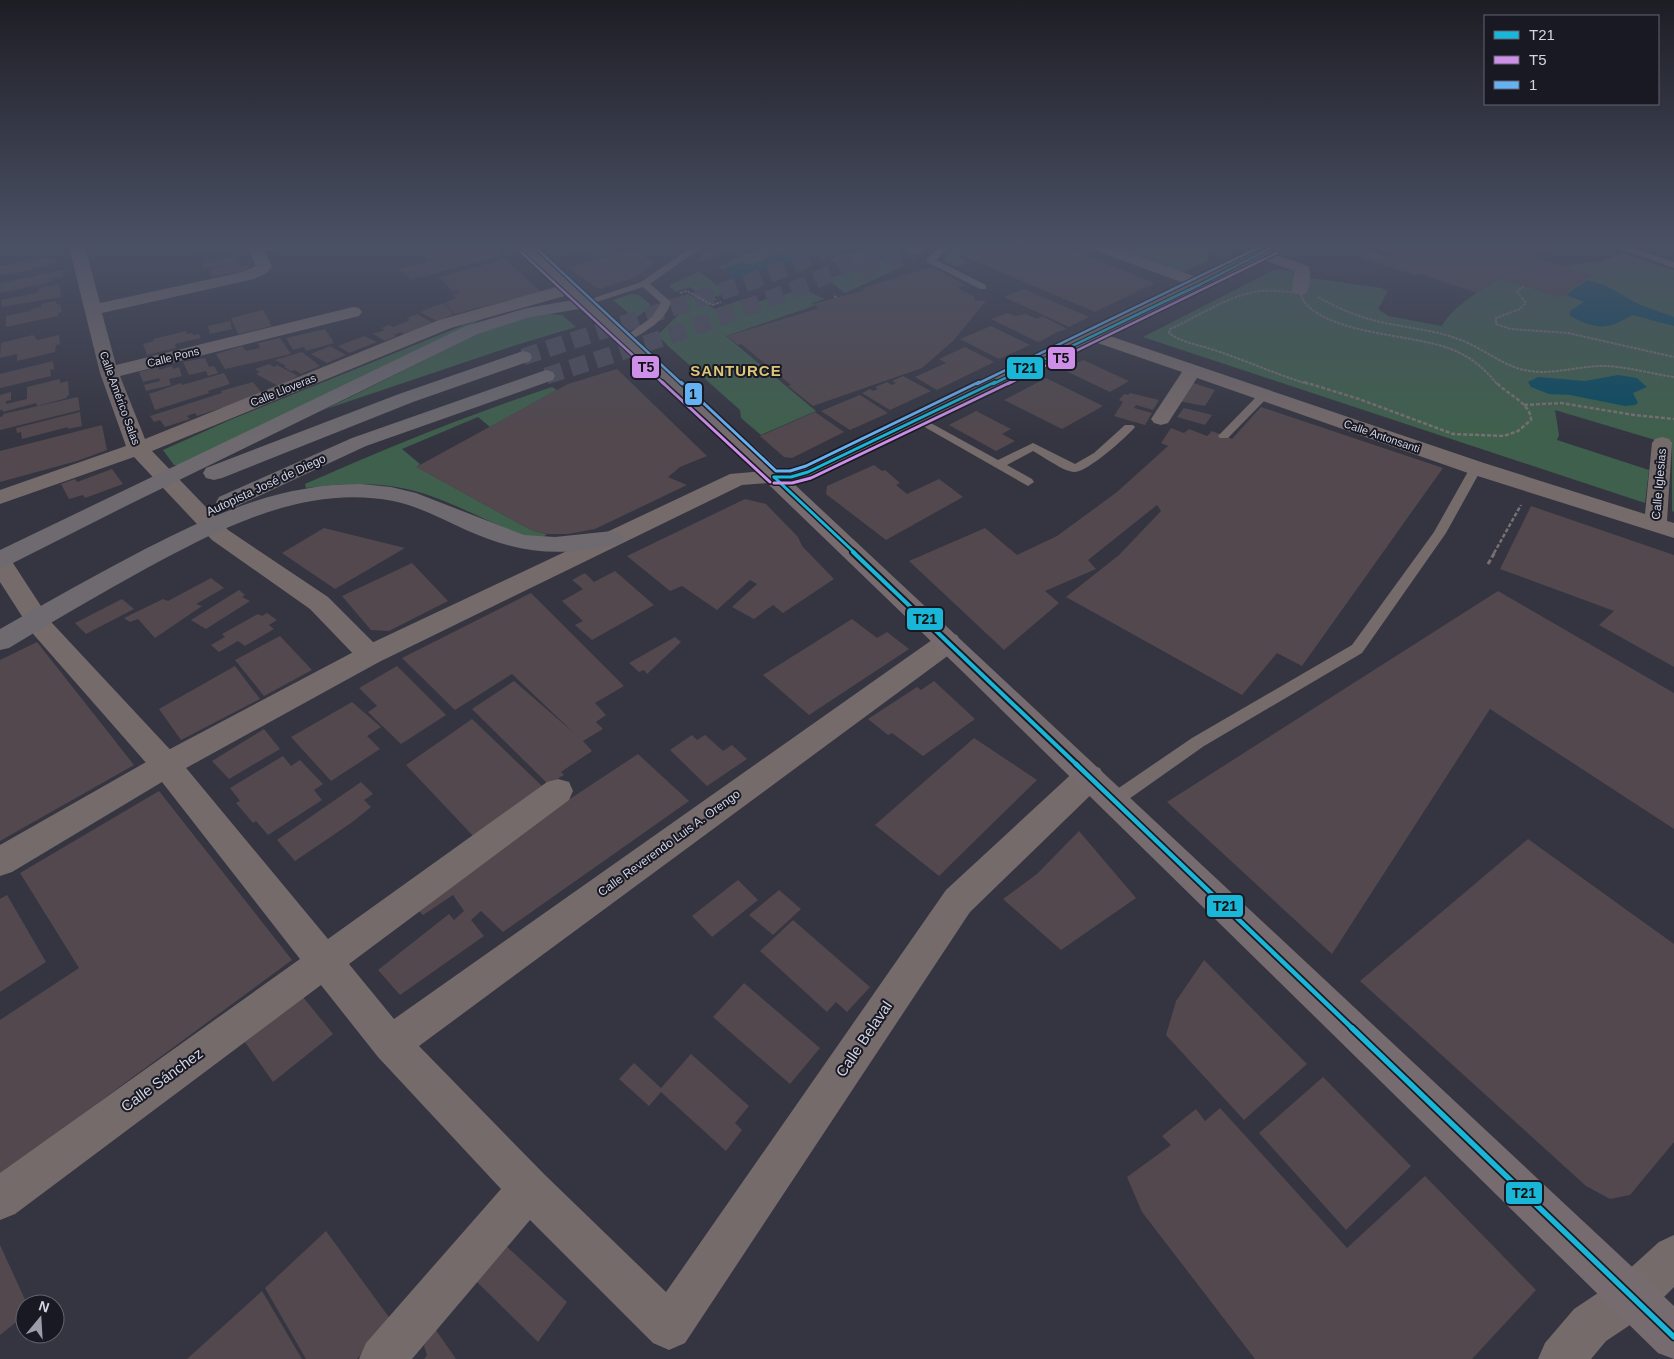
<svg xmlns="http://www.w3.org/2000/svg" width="1674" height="1359" viewBox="0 0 1674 1359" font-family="Arial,sans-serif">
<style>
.green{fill:#3f604c}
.forest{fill:#3d684f}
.water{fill:#094c61}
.building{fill:#52484d}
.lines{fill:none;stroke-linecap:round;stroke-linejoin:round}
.motorway-tunnel{stroke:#4d4d59;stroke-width:17;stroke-dasharray:17 9;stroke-linecap:butt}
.path-far2{stroke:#797072;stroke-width:2;stroke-dasharray:3 1;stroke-linecap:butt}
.path-far1{stroke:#797072;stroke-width:2.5;stroke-dasharray:4 2;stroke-linecap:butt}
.path{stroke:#797072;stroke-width:3;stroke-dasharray:5 2.5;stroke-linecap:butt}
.service{fill:#766b6b;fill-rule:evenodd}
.minor{fill:#766b6b;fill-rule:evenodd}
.tertiary{fill:#766b6b;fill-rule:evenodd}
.primary{fill:#766c6f;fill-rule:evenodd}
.motorway{fill:#6e6a6f;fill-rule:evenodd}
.bus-1-far4-casing{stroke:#191924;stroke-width:5}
.bus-1-far3-casing{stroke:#191924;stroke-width:6}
.bus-1-far2-casing{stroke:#191924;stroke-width:8}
.bus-1-far1-casing{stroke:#191924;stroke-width:8}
.bus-1-casing{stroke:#191924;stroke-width:9}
.bus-2-far1-casing{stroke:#191924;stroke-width:5}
.bus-2-casing{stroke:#191924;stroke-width:6}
.bus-3-far1-casing{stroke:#191924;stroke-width:5}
.bus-3-casing{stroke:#191924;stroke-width:6}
.bus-1-far4{stroke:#1ab6d8;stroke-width:2.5}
.bus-1-far3{stroke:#1ab6d8;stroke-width:3}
.bus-1-far2{stroke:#1ab6d8;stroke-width:4}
.bus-1-far1{stroke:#1ab6d8;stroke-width:4.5}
.bus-1{stroke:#1ab6d8;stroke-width:5.5}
.bus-2-far1{stroke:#ce8fe9;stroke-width:2.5}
.bus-2{stroke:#ce8fe9;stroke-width:3}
.bus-3-far1{stroke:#66b1f2;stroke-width:2.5}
.bus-3{stroke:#66b1f2;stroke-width:3}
.labels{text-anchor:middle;stroke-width:4;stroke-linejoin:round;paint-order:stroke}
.far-street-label{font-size:11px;fill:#d3d5e4;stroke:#191924}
.street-label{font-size:12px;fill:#d3d5e4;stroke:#191924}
.far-district-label{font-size:15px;font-weight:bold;letter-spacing:1px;fill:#dec679;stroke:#191924}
.near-street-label{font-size:15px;fill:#d3d5e4;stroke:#191924}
.line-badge{stroke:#191924;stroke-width:2}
.pale-badge-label{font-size:14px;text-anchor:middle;font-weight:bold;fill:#111}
</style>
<rect width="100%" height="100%" fill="#353541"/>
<g class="green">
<path d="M761 247H789L753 265 740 263 722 269 718 267Z"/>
<path d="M956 247H981L958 257 969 263 957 267 945 261V257Z"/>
<path d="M1114 247H1209L1208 261 1181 273Z"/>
<path d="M857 252 906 265 845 293 827 279 850 272 829 258Z"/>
<path d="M1622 253 1674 270V512L1672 511V445L1555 410 1559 435 1557 440 1649 470 1645 503 1143 337 1276 269 1293 271 1292 275 1381 288 1388 291 1378 309 1388 316 1442 326C1453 306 1480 291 1499 278L1560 297 1591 275 1564 267C1575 262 1584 264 1595 262 1605 261 1613 257 1622 253Z"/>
<path d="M699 271 717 285 722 283 733 291 714 297 717 300 712 301 689 287 676 292 670 287V285Z"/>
<path d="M803 289 825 299 812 303 814 306 726 336 816 411 761 435 741 418 740 410 667 345 658 335 685 308 686 301 683 296 688 294 715 309 743 299 750 304Z"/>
<path d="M631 294 639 295 650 304V306L639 316 633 317 613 300Z"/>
<path d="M549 314 562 315 576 327 513 346 326 409 480 333 525 318Z"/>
<path d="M485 318 181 465H174L163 450 230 420 464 325Z"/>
<path d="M552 387 557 390 490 427 478 417 402 449 420 464 417 467 520 524 534 531 547 534 542 538 525 536 512 531C485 520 459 506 431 496 391 481 348 482 306 488L305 484C386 448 468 415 552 387Z"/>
</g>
<path class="forest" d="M1125 247H1201L1200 253 1173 260 1143 254Z"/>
<g class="water">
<path d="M789 247H816L825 254 735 279 722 269 740 263 753 265Z"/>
<path d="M1587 280 1605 285 1638 304 1674 317V326L1632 315C1606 331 1596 329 1570 316V311L1584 302 1566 295Z"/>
<path d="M1618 375 1637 378 1647 387 1633 393 1638 403 1635 405 1625 406 1570 395 1549 394 1531 387 1528 382 1538 377 1585 381Z"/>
</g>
<g class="building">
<path d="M196 247H231V248L205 253 204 251 198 252Z"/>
<path d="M438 247H493L503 255 411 280 399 269 445 257 428 260 424 256 433 254 429 250Z"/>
<path d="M570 247H593V248L577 252Z"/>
<path d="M713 247H741L703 261 697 260 707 252 715 249Z"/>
<path d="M984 247H1063L1155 283 1095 312 963 256Z"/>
<path d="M1375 247H1552L1554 253 1541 251 1532 257 1592 275 1560 297 1499 278 1477 293 1420 274 1416 276 1360 257 1371 251 1389 257 1395 254Z"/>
<path d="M632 249 655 263 636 277 600 289 596 288 569 268Z"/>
<path d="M234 256 240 267 247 265 251 272 237 275 235 272 212 277 209 270 225 266 224 265 204 269 202 263Z"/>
<path d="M48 257 49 259 55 258 56 262 49 264V266L0 276V266Z"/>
<path d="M505 259 541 292 455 314 444 303 456 298 453 294 459 292 456 290 453 291 438 277Z"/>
<path d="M932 267 966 285 958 288 975 297 974 300 986 301 953 341 922 368 813 406 788 386 791 385 741 344 738 345 727 336 819 308 813 304 865 290 862 288Z"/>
<path d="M62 270 64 277 51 279 52 282 0 293V283Z"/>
<path d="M59 284 61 297 2 307 1 300 36 293 39 291V288Z"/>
<path d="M1024 289 1089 317 1069 327 1004 297Z"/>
<path d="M56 301 57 305 60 304 62 312 58 313V316L6 327V316L31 311V309L42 307 41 304Z"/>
<path d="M443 303 454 314 437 321 420 312Z"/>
<path d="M263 310 272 326 238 334 231 318Z"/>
<path d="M1008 313 1015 316 1026 314 1037 319 1042 316 1067 329 1057 332 1039 342 1036 341 991 319Z"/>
<path d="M417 314 433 323 404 334 401 332 394 335 397 336 385 341 373 334 385 330 381 328 389 325 393 327 410 320 406 318Z"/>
<path d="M230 321 232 329 210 334 208 326Z"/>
<path d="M991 326 1030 345 999 359 960 339Z"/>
<path d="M325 329 334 343 306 351 304 347 293 350 286 338Z"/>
<path d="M186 331 187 334 192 333 193 335 199 334 201 338 175 344 176 348 147 355 143 344 154 341 153 339Z"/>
<path d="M33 335 37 340 59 335 60 344 56 345 55 352 17 361V354L0 358 1 343Z"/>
<path d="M364 336 377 342 349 353 338 346Z"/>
<path d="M280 338 291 354 225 369 216 354 242 346 246 351 260 348 258 343Z"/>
<path d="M330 346 346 355 327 363 311 354Z"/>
<path d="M965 347 994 362 937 390 915 377 946 363 939 359Z"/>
<path d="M302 352 320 366 301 374 295 370 291 371 284 367 286 366 275 360Z"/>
<path d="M205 358 209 367 214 366 218 373 208 376 206 371 189 375 183 362Z"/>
<path d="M1083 360 1129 381 1110 392 1064 370Z"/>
<path d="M53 361 54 369 50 370 51 376 0 388V374Z"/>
<path d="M269 364 274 367 277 365 298 376 278 386 256 374 260 372 255 369Z"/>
<path d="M172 366 173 369 179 367 182 376 169 379 171 385 146 391 144 385 160 381 159 378 143 382 139 372 158 367 159 370Z"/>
<path d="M617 369 707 456 680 467 668 477 687 485 595 529 568 534H548L534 531 520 524 416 467 568 384Z"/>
<path d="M224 373 230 384 208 391 209 393 155 410 149 394 181 383 182 385Z"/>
<path d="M903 376 931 391 890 410 862 393 870 389 873 391 878 389 875 387 887 382 892 385 896 383 892 381Z"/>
<path d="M1046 378 1103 406 1062 429 1004 400Z"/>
<path d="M60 379V383L68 381 69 395 67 396V398L37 406 36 403 3 412V410H0V395L11 392V400L6 401V404L27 399V387Z"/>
<path d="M253 382 262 393 222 409 221 408 197 416 195 413 187 416 190 419 165 427 160 420 154 422 150 416 222 393 221 391Z"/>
<path d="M1190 382 1215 390 1205 406 1178 401Z"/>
<path d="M1130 393 1159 400 1153 410 1136 405 1134 408 1152 413 1145 425 1114 416 1123 402 1119 400 1124 394 1128 395Z"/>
<path d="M860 395 888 413 850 430 821 411Z"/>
<path d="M78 397 80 410 0 430V417L3 416V414Z"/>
<path d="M1261 407 1443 468 1302 666 1277 653 1242 695 1066 597 1119 555 1161 511 1157 505 1088 560 1096 569 1045 591 1059 603 1004 650 909 561 985 528 1017 555 1057 536 1117 492 1168 446 1161 443 1171 428 1184 433 1189 429 1207 436 1212 431 1232 439Z"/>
<path d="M1184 408 1212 415 1205 425 1177 417Z"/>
<path d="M976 411 1011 429 1002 434 1015 441 996 451 949 425Z"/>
<path d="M80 412 82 426 68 429V427L22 439 21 432 17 433 16 428Z"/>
<path d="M815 412 844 432 792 458 784 457 760 436Z"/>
<path d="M102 425 107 450 77 461 0 482V451Z"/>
<path d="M874 465 882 471 885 470 900 483 896 485 907 494 939 479 963 497 886 540 826 494 827 486Z"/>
<path d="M112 469 123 484 85 498 83 495 69 499 61 484 75 479 77 482Z"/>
<path d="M745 499 766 504 798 537 802 546 834 579 783 613 773 605 754 619 732 607 757 584 750 580 717 610 682 586 670 591 627 556Z"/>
<path d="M1531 506 1674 555V667L1599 625 1614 611 1500 569Z"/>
<path d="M324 528 405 548 335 589 282 553Z"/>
<path d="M412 563 448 601 389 631 371 630 342 596Z"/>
<path d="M615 571 654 605 592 640 575 625 583 621 562 601 583 589 572 580 585 573 594 582Z"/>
<path d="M211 578 224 588 196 604 202 606 155 638 138 619 130 622 124 618 163 599 168 601Z"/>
<path d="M239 590 245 595 242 597 250 601 206 629 191 620Z"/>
<path d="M1498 591 1674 693V829L1490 709 1332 954 1167 802Z"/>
<path d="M531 593 624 686 595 703 606 715 596 722 603 729 583 741 592 751 561 772 564 775 548 784 472 709 514 681 574 733 512 674 455 710 402 658Z"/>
<path d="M122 599 134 609 86 634 75 623Z"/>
<path d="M267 613 277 620 269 625 274 629 245 646 238 641 219 652 211 645 225 637 222 634 258 614 262 616Z"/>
<path d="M852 619 877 638 887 632 909 649 809 715 763 675Z"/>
<path d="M280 636 312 670 264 696 235 660Z"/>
<path d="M675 637 681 642 647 674 644 670 639 672 629 663Z"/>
<path d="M37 642 134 765 0 841V660Z"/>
<path d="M235 666 260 699 181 740 159 709Z"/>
<path d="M397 666 446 715 401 744 368 712 377 706 359 688Z"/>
<path d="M934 681 975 719 923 756 892 733 888 735 868 719 917 687 921 690Z"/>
<path d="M352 702 381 727 367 736 380 749 331 781 291 737Z"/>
<path d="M472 719 542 786 474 837 406 765Z"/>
<path d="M264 729 280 749 229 779 212 761Z"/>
<path d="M692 735 697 740 705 735 723 751 732 745 747 759 707 786 670 750Z"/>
<path d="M974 738 1037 780 939 876 875 825Z"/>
<path d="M638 754 689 801 503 932 481 911 471 920 484 936 400 995 378 970 449 914 454 920 464 911 453 895 423 915 413 905 441 884Z"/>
<path d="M283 756 291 766 300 760 323 784 314 790 322 800 268 835 256 821 253 823 236 803 240 801 230 788Z"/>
<path d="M361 782 373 794 364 800 371 807 351 823 295 861 277 840Z"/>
<path d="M159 791 292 960 0 1175V1020L79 968 20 873Z"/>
<path d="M1079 831 1136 898 1061 950 1003 899 1037 874Z"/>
<path d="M1528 839 1674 944V1142L1630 1195 1610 1199 1586 1186 1360 981Z"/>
<path d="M738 880 758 900 712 937 692 916Z"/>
<path d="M779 890 801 909 773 935 749 915Z"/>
<path d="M7 895 46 962 0 992V899Z"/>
<path d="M793 920 870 987 847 1012 836 1002 827 1012 760 951Z"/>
<path d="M1204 960 1307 1064 1244 1120 1166 1035 1176 1001Z"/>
<path d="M744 983 820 1048 790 1084 713 1017Z"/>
<path d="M303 997 333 1034 273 1082 245 1042Z"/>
<path d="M691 1054 749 1106 735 1123 742 1130 726 1151 661 1092 649 1106 619 1079 634 1063 661 1088Z"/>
<path d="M1323 1077 1411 1166 1346 1230 1259 1133Z"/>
<path d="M1220 1108 1347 1248 1425 1176 1536 1290 1472 1359H1255L1142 1212 1127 1177 1171 1145 1162 1136 1196 1109 1205 1121Z"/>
<path d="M326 1231 391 1320 357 1359H306L265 1288Z"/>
<path d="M504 1244 567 1302 538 1342 472 1277Z"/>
<path d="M0 1245 27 1304H25V1315L0 1335Z"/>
<path d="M262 1291 302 1359H187Z"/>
<path d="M433 1326 456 1359H424L427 1355 424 1346Z"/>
</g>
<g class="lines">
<g class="motorway-tunnel">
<path d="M860 271 915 250"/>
<path d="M523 357 747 283 796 264 829 247"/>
<path d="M546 376C615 354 684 332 751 306 796 289 839 273 879 247"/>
</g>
<g class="path-far2">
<path d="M1524 286 1517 292 1526 303 1520 309 1496 318V324L1511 329 1568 333 1674 357"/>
<path d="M680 293 687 291 712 305 721 302"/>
<path d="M834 296 838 298"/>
<path d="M1318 297C1342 311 1369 321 1396 325 1416 329 1436 331 1455 338 1479 345 1499 364 1524 370 1551 376 1576 366 1603 366 1625 366 1652 374 1674 377"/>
<path d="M1308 384C1278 375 1249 362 1220 352 1202 345 1184 344 1169 333L1170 329C1200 316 1228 295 1261 291 1273 290 1287 292 1300 293 1302 297 1304 303 1308 306 1339 335 1411 334 1451 349 1471 357 1484 368 1497 384"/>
</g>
<g class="path-far1">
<path d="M1304 382 1359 399 1453 434 1504 436 1518 431 1531 420C1531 403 1506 394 1496 382"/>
<path d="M1524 405 1561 403 1634 415 1674 419"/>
<path d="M1494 553 1521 505"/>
</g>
<path class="path" d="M1488 564 1495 552"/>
<g class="service">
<path d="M261 247H279L256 254 252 251Z"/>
<path d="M692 247H702L650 284 671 302C665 322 645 331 628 342L625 343 620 340 652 317 661 303 643 287 584 306 579 303 641 282Z"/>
<path d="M940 247H950L936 260 986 285V289H980L927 262V258Z"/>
<path d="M1616 247H1629L1674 262V268Z"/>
<path d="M1264 392 1268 393 1269 395 1268 397 1228 438H1220L1218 436 1220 434 1260 393Z"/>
<path d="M918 416 998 460 1033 443 1075 464 1094 453 1125 425H1133L1135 427C1127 437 1087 472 1075 472 1066 473 1042 456 1033 451L1007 465 1032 479 1034 482 1028 486 914 421 912 419Z"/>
<path d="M1476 464 1482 468 1446 533 1362 653 1204 746 1119 806 1113 808 1107 806 1105 801 1107 796 1192 738 1352 645 1434 532 1470 468Z"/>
</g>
<g class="minor">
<path d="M69 247H85L100 303 243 272 256 266 247 247H262L272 266 267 273 254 279 102 313 116 365 353 307 359 308 362 312 359 316 120 376 145 439 439 320 563 285H575L577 289 575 293 451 328 152 451 228 530 328 597 379 648 383 655 379 662 370 665 361 662 310 609 212 540 134 457 0 504V490L126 446 100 373Z"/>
<path d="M1092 247H1114L1207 281 1209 284 1207 287H1195L1094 250Z"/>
<path d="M1260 249 1308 266C1312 272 1310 287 1306 294H1294L1292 290 1294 271 1255 257 1252 254 1255 251Z"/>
<path d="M1092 330 1484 463 1645 514 1652 443 1655 439 1662 437 1669 439 1672 443 1667 521 1674 523V538L1468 473 1197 378 1168 423 1161 425 1154 423 1151 419 1182 372 1086 339 1083 335 1086 331Z"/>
<path d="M0 555 9 557 52 623 177 757 328 939 547 782 558 779 569 782 573 791 569 800 349 964 394 1019 939 635 948 633 957 635 961 642 957 649 419 1046 544 1174 666 1292 946 890 1078 768 1089 765 1100 768 1104 777 1100 786 970 912 685 1343 669 1350 653 1343 530 1220 412 1359H359L366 1343 501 1189 378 1057 321 985 15 1214 0 1220V1173L300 959 155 773 34 635 0 582Z"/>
</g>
<g class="tertiary">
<path d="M774 470 782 472 785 477 782 482 742 485 379 662 177 773 12 872 0 876V845L155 757 361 648 730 474Z"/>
<path d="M1674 1235V1287L1648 1313 1606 1341 1591 1359H1538L1545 1343 1574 1309 1616 1281 1659 1242Z"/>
</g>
<path class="primary" d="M518 247H534L780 470 800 467 1261 247H1281L1279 250 1207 287 816 477 793 483 1674 1306V1359L1658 1353 963 672 766 482Z"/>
<g class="motorway">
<path d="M909 247H927C923 254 917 255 910 253L907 250Z"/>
<path d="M584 298 590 299 592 303 590 307 527 318 478 334 128 505 9 565 0 568V550L466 326 527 308Z"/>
<path d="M523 351 530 353 532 357 530 361 413 402 222 478 214 480 206 478 203 473 206 468 399 394Z"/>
<path d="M546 370 553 372 555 376 553 380 366 446 235 507 227 509 219 507 216 502 219 497 352 438Z"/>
<path d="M361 484 391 487 416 493 524 535 555 537 612 531 620 533 624 538 620 543C563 558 520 554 466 530 442 519 418 506 393 501 305 484 221 528 147 568 100 594 55 620 9 648L0 650V629C49 601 97 574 147 548 197 523 249 498 304 489 323 485 342 484 361 484Z"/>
</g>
<g class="bus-1-far4-casing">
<path id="bus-1-far4" d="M993 384 1201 284 1273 247"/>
</g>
<g class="bus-1-far3-casing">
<g id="bus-1-far3">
<path d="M774 477 855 553"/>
<path d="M774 477H791L808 472 995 382"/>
</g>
</g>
<g class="bus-1-far2-casing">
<path id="bus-1-far2" d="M853 552 1077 765"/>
</g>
<g class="bus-1-far1-casing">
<path id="bus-1-far1" d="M1076 764 1353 1029"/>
</g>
<g class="bus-1-casing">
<path id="bus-1" d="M1352 1028 1674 1337"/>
</g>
<g class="bus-2-far1-casing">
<g id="bus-2-far1">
<path d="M521 252 664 384"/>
<path d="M1008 384 1277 253"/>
</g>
</g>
<g class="bus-2-casing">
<g id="bus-2">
<path d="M662 382 770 482"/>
<path d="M774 483H792L811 478 1011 382"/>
</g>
</g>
<g class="bus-3-far1-casing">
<g id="bus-3-far1">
<path d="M535 247 682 384"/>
<path d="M977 384 1260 247"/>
</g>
</g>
<g class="bus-3-casing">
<path id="bus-3" d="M681 382 776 471H790L806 466 979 382"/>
</g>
<use href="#bus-1-far4" class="bus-1-far4"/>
<use href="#bus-1-far3" class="bus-1-far3"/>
<use href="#bus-1-far2" class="bus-1-far2"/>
<use href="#bus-1-far1" class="bus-1-far1"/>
<use href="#bus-1" class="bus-1"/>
<use href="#bus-2-far1" class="bus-2-far1"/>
<use href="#bus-2" class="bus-2"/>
<use href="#bus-3-far1" class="bus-3-far1"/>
<use href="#bus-3" class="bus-3"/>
</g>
<linearGradient id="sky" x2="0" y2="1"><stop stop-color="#1d1d24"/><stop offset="0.56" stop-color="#4b5165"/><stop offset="1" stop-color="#4b5165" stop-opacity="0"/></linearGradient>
<rect width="1674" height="438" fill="url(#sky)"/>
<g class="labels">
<g class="far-street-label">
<text transform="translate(173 357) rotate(-14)" y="4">Calle Pons</text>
<text transform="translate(283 390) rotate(-22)" y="4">Calle Lloveras</text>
<text transform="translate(120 398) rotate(70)" y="4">Calle Américo Salas</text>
<text transform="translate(1382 436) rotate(19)" y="4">Calle Antonsanti</text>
</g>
<g class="street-label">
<text transform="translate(1659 484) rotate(-85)" y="4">Calle Iglesias</text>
<text transform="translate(266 485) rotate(-25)" y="4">Autopista José de Diego</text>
<text transform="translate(669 843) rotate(-36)" y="4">Calle Reverendo Luis A. Orengo</text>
</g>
<g class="far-district-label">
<text x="736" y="376">SANTURCE</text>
</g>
<g class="near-street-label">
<text transform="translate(864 1039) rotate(-56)" y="5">Calle Belaval</text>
<text transform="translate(162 1080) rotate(-36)" y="5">Calle Sánchez</text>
</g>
</g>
<g class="line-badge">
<rect x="1047" y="346" width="29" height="24" rx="5" fill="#ce8fe9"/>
<rect x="631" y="355" width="29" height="24" rx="5" fill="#ce8fe9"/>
<rect x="1006" y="356" width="38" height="24" rx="5" fill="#1ab6d8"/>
<rect x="684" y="382" width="19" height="24" rx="5" fill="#66b1f2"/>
<rect x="906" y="607" width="38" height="24" rx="5" fill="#1ab6d8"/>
<rect x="1206" y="894" width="38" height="24" rx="5" fill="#1ab6d8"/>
<rect x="1505" y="1181" width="38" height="24" rx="5" fill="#1ab6d8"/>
</g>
<g class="pale-badge-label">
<text x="1061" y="363">T5</text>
<text x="646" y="372">T5</text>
<text x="1025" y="373">T21</text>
<text x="693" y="399">1</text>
<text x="925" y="624">T21</text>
<text x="1225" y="911">T21</text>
<text x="1524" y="1198">T21</text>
</g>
<rect x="1484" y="15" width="175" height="90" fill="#191924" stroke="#636471"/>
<rect x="1494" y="31" width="25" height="8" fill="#1ab6d8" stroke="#636471"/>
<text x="1529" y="40" font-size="15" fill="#d3d5e4">T21</text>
<rect x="1494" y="56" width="25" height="8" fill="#ce8fe9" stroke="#636471"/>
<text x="1529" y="65" font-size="15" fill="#d3d5e4">T5</text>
<rect x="1494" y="81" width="25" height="8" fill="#66b1f2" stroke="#636471"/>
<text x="1529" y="90" font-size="15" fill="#d3d5e4">1</text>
<g transform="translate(40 1319) rotate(18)"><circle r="24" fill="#191924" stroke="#636471"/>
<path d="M0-4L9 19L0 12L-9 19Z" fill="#9c9dab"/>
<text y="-8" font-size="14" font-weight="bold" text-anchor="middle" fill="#d3d5e4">N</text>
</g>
</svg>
